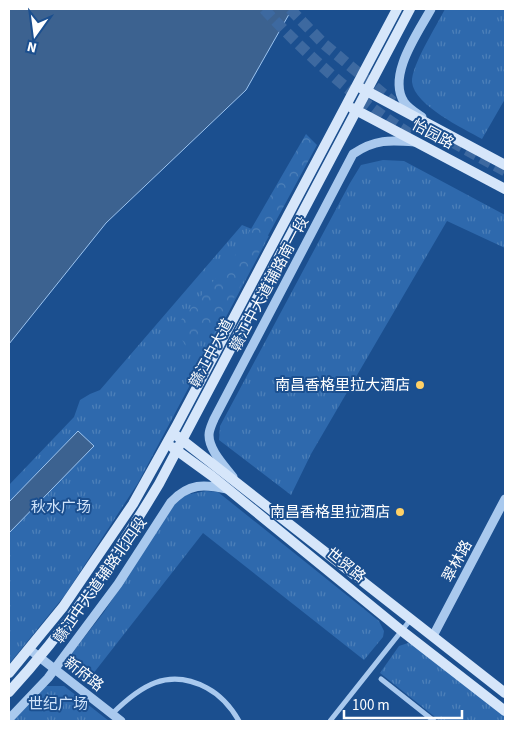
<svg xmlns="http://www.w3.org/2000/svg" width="514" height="730" viewBox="0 0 514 730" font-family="'Source Sans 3','Noto Sans SC',sans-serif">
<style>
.grass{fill:url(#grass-tufts)}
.forest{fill:url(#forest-crowns)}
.water{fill:#3c6290;stroke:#9cc4f0}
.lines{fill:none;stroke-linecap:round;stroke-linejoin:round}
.primary-tunnel{stroke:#3d69a0;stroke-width:11;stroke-dasharray:11 5.5;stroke-linecap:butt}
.minor{stroke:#a9c9ee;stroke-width:5}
.tertiary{stroke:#a9c9ee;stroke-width:9}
.secondary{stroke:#d6e6fa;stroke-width:10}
.poi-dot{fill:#ffd166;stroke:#1b4f8f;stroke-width:2}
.labels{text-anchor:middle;stroke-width:4;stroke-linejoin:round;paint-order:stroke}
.street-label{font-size:15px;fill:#fff;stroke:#1b4f8f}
.poi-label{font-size:15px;fill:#fff;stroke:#1b4f8f;text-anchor:end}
.park-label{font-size:15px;fill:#cfe3fa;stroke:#1b4f8f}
</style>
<defs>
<pattern id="grass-tufts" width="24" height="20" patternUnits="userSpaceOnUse" patternTransform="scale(1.25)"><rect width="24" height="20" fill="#2e69ad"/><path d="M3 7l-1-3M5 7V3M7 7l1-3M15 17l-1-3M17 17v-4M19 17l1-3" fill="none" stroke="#4d80b9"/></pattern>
<pattern id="forest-crowns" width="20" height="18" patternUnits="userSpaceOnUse" patternTransform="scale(1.25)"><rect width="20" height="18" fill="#2e69ad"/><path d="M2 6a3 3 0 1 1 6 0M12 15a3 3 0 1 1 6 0" fill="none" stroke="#4d80b9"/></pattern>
</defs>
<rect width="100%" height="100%" fill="#1b4f8f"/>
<g class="grass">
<path d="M445 9H505V99L482 139C464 129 414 105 412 82 411 66 437 25 445 9Z"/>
<path d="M383 160 404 161 505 215V248L447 221 311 454 291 495 219 440 220 426 350 183 361 165Z"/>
<path d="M242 225 269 236 138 483 65 595 9 664V485L74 417 80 400 90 394 100 390Z"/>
<path d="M206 491 218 492 379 621 384 631 383 637 364 660 203 533 89 679 75 670 72 653 104 612 176 502 185 495Z"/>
<path d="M408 643 414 644 505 716V721H440L380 673 399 646Z"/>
<path d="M45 686H64L109 721H12Z"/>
</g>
<path class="forest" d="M306 134 317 145 213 337 207 339 203 336 186 347 175 327 236 254 255 250 247 236Z"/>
<g class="water">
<path d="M9 9H292L246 90 106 223 9 344Z"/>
<path d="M78 431 94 446 9 533V502Z"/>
</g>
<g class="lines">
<g class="primary-tunnel">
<path d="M264 9C307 55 356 100 410 134"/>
<path d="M290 9 324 44 393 102"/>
<path d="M452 142 505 171"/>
</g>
<g class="minor">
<path d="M381 679 434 721"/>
<path d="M112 714C140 686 168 667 207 688 222 696 231 707 239 721"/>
<path d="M330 721 411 619"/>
</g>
<g class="tertiary">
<path d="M422 117C416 113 408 108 404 102 387 75 418 33 431 9"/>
<path d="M233 477C224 465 209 450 209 435 209 430 212 424 214 419L353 154C375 139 390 140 415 142"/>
<path d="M433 636 505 499"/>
<path d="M29 649 121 721"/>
<path d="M9 719 48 678 118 584 171 502C189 483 204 484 227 489"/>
</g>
<g class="secondary">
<path d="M361 88 505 165"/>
<path d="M352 108 505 189"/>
<path d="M177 436 505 693"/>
<path d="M172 447 212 476 402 631 505 711"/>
<path d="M9 673 63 607 133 504 177 425 397 9"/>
<path d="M9 692C67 629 115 557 159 484L410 9"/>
</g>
</g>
<g class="poi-dot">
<circle cx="420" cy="385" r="5"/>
<circle cx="400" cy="512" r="5"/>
</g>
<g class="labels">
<g class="street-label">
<text transform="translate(433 134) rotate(28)" y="5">怡园路</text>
<text transform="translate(269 284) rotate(-62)" y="5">赣江中大道辅路南一段</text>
<text transform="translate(211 353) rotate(-62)" y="5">赣江中大道</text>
<text transform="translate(457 561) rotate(-62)" y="5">翠林路</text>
<text transform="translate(346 565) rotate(39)" y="5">世贸路</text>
<text transform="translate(100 580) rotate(-55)" y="5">赣江中大道辅路北四段</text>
<text transform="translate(84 674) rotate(38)" y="5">新府路</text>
</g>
<g class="poi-label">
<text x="410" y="390">南昌香格里拉大酒店</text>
<text x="390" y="517">南昌香格里拉酒店</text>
</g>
<g class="park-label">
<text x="61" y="512">秋水广场</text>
<text x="58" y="709">世纪广场</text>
</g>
</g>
<rect width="514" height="730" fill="none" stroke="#ffffff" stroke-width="20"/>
<g transform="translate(35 35) rotate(194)" stroke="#1b4f8f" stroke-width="4" paint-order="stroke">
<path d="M0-4L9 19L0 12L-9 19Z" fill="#ffffff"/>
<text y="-8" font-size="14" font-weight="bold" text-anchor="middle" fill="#ffffff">N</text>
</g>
<path d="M344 710v8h118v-8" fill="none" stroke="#ffffff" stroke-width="2.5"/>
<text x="352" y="710" font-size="15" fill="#ffffff" stroke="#1b4f8f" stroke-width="4" paint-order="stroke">100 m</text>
</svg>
